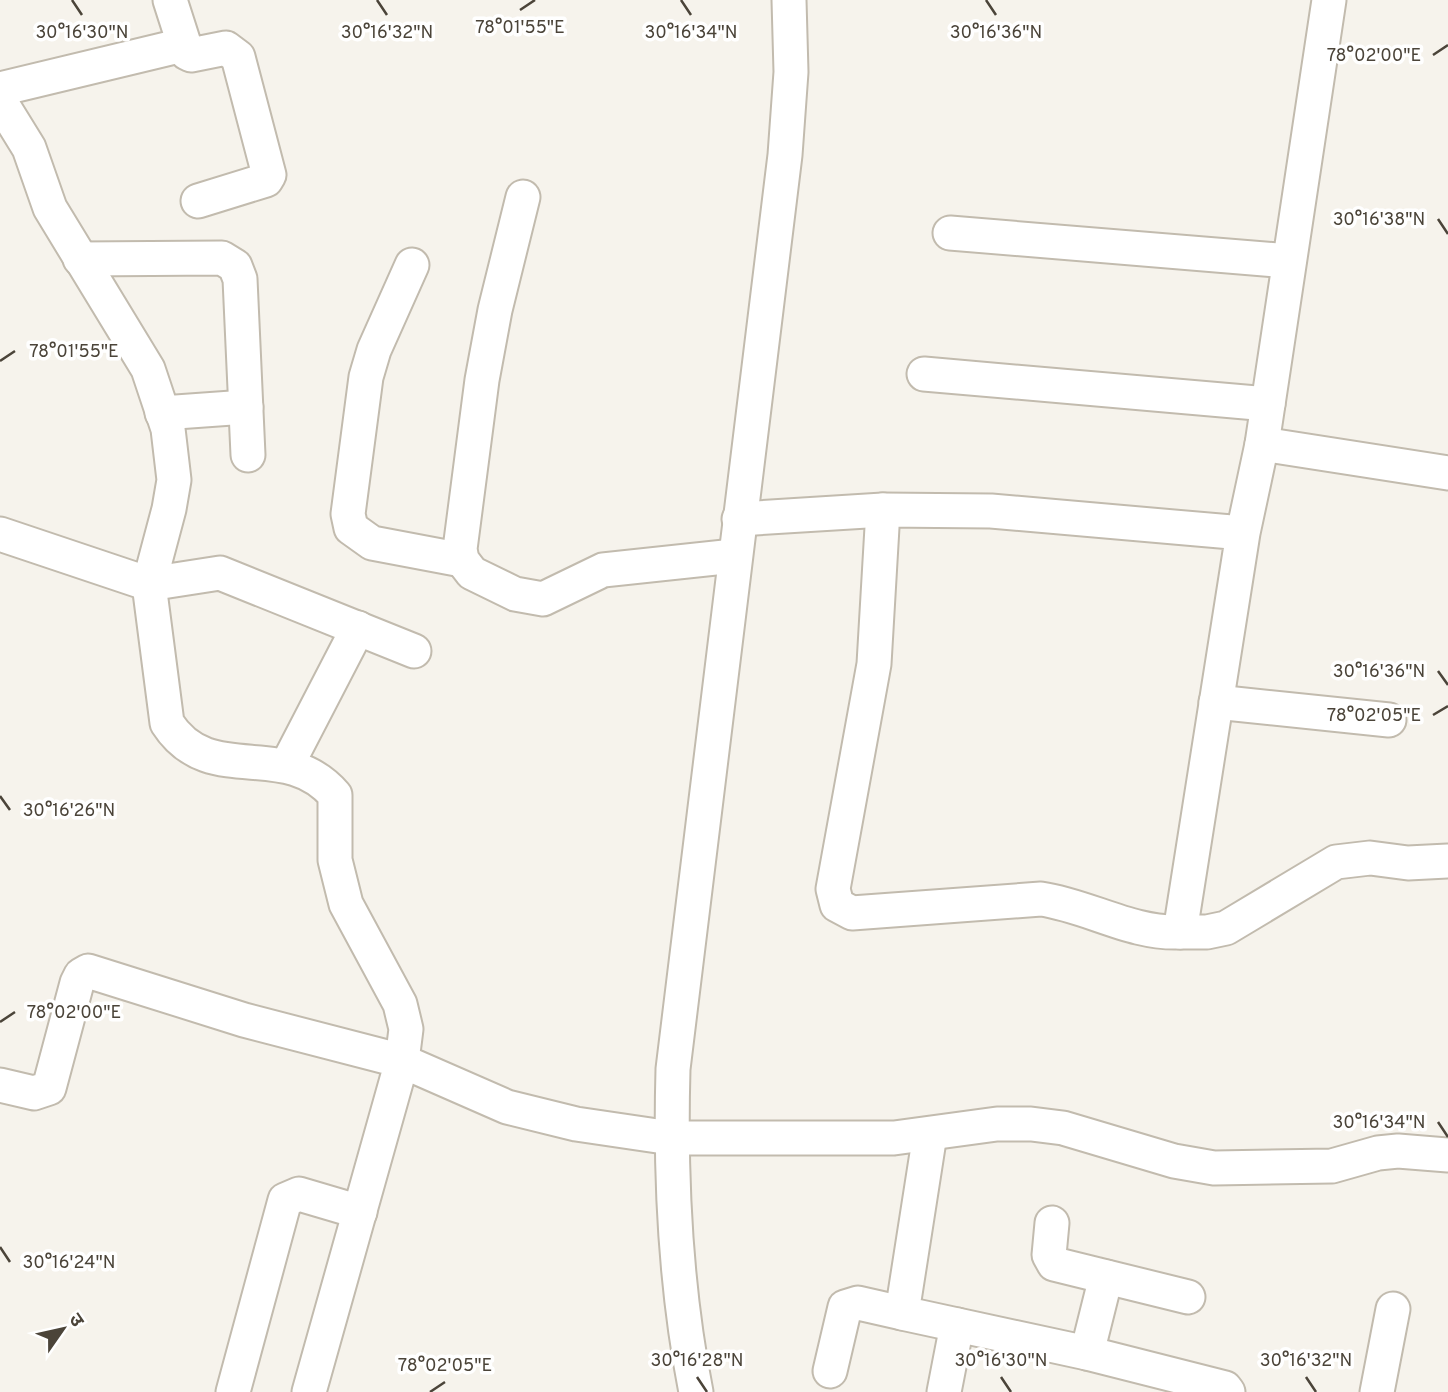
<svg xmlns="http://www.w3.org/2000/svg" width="1448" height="1392" viewBox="0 0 1448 1392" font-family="Overpass,'Noto Sans Devanagari',sans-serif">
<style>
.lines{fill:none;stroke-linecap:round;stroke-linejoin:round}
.minor-casing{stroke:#c2bbae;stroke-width:37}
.minor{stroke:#fff;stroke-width:33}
.ticks{fill:none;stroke:#4b4439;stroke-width:2.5}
.ticks-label{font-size:18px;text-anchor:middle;fill:#4b4439;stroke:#fff;stroke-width:7;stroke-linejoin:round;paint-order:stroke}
</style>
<rect width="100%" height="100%" fill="#f6f3ec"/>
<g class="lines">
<g class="minor-casing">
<g id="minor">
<path d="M170 0 187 53 191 55 226 48 238 57 269 175 266 180 198 201"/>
<path d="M0 89 183 45"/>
<path d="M0 101 29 148 50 208 148 369 168 429 174 480 169 509 149 584 220 573 414 651"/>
<path d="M523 197 495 310 482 380 460 549 462 560 472 573 515 594 543 599 603 570 734 556"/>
<path d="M950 233 1289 261"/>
<path d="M80 259 222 258 235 266 240 279 248 455"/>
<path d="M412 265 374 350 366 377 348 514 351 528 372 543 462 560"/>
<path d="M924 374 1268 404"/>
<path d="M162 413 246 407"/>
<path d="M1262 444 1448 473"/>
<path d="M739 519 883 510"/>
<path d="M1243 533 991 511 883 510 874 664 833 889 837 905 852 913 1041 899C1089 906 1131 934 1180 932L1243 533 1262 444 1329 0"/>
<path d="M0 534 149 584 167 723C210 790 284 736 335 795V860L346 904 400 1004 406 1029 402 1061 507 1107 576 1124 671 1138H894L997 1124H1031L1063 1128 1174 1161 1214 1168 1332 1166 1378 1153 1398 1151 1448 1155"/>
<path d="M1216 702 1389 720"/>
<path d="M287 765 358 628"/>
<path d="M1180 932H1207L1226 928 1336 862 1370 858 1408 863 1448 861"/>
<path d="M0 1085 34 1093 49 1088 77 983 81 975 88 971 244 1020 402 1061 309 1392"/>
<path d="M930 1134 902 1313 1087 1353 1225 1388 1228 1392"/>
<path d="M1052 1223 1049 1255 1054 1264 1188 1297"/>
<path d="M1087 1353 1106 1277"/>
<path d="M830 1371 845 1307 858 1303 902 1313"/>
<path d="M233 1392 285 1200 299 1194 360 1212"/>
<path d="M696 1392C675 1286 670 1176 673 1069L785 155 791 72 789 0"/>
<path d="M944 1392 957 1325"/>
<path d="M1377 1392 1393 1309"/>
</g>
</g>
<use href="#minor" class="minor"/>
</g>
<path class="ticks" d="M72 0 82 15M377 0 387 15M681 0 691 15M986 0 996 15M520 10 535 0M1433 55 1448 45M1438 219 1448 234M0 361 15 351M1438 671 1448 685M1433 715 1448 706M0 796 10 810M0 1022 15 1012M1438 1122 1448 1137M0 1247 10 1262M697 1377 707 1392M1001 1377 1011 1392M1306 1377 1316 1392M430 1392 445 1382"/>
<g class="ticks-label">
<text x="520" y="33">78°01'55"E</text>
<text x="82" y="38">30°16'30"N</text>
<text x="387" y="38">30°16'32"N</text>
<text x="691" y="38">30°16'34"N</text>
<text x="996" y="38">30°16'36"N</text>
<text x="1374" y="61">78°02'00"E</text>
<text x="1379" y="225">30°16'38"N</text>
<text x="74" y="357">78°01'55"E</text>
<text x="1379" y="677">30°16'36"N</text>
<text x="1374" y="721">78°02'05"E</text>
<text x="69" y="816">30°16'26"N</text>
<text x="74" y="1018">78°02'00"E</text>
<text x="1379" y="1128">30°16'34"N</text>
<text x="69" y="1268">30°16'24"N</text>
<text x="697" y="1366">30°16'28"N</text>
<text x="1001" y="1366">30°16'30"N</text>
<text x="1306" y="1366">30°16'32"N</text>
<text x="445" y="1371">78°02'05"E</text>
</g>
<g transform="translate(63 1329) rotate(56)" stroke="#ffffff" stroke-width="5" paint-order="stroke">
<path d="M0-5L12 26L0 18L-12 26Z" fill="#4b4439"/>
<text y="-10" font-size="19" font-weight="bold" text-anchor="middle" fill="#4b4439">उ</text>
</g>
</svg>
